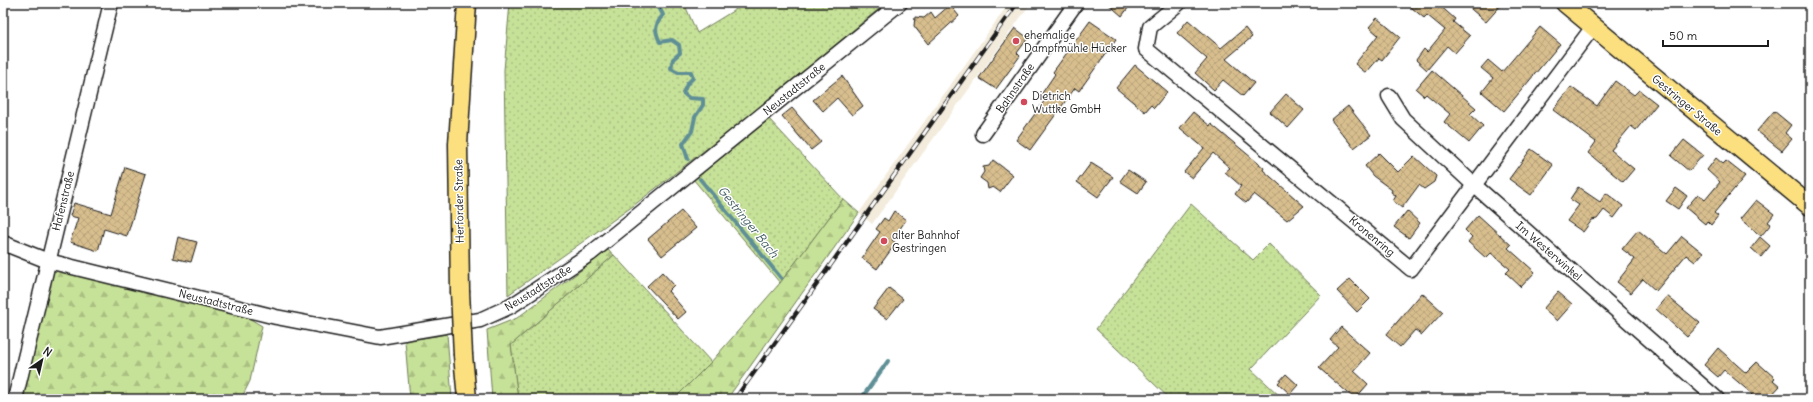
<svg xmlns="http://www.w3.org/2000/svg" width="1813" height="402" viewBox="0 0 1813 402" font-family="Delius,sans-serif">
<style>
.built{fill:#f3ecdd}
.grass{fill:url(#grass-dots);stroke:#717e5a}
.forest{fill:url(#forest-firs);stroke:#717e5a}
.lines{fill:none;stroke-linecap:round;stroke-linejoin:round}
.stream{stroke:#5f8f96;stroke-width:4}
.building{fill:url(#building-cross-hatch);stroke:#1c1c1c}
.minor-casing{stroke:#1c1c1c;stroke-width:17}
.major-casing{stroke:#1c1c1c;stroke-width:21}
.minor{stroke:#fff;stroke-width:14}
.major{stroke:#fce080;stroke-width:18}
.rail-casing{stroke:#1c1c1c;stroke-width:4.5}
.rail{stroke:#fff;stroke-width:3;stroke-dasharray:9;stroke-linecap:butt}
.major-bridge-casing{stroke:#1c1c1c;stroke-width:21;stroke-linecap:butt}
.major-bridge{stroke:#fce080;stroke-width:18}
.poi-dot{fill:#d1495b;stroke:#fff;stroke-width:1.5}
.labels{text-anchor:middle;stroke-width:3;stroke-linejoin:round;paint-order:stroke}
.poi-label{font-size:11px;fill:#1c1c1c;stroke:#fff;text-anchor:start}
.street-label{font-size:11px;fill:#1c1c1c;stroke:#fff}
.water-label{font-size:12px;font-style:italic;fill:#435f63;stroke:#fff}
</style>
<defs>
<pattern id="grass-dots" width="8" height="8" patternUnits="userSpaceOnUse"><rect width="8" height="8" fill="#c6e198"/><path d="M2 2h.1M6 6h.1" fill="none" stroke="#aac082" stroke-width="1.8" stroke-linecap="round"/></pattern>
<pattern id="forest-firs" width="22" height="20" patternUnits="userSpaceOnUse"><rect width="22" height="20" fill="#c6e198"/><path d="M5 1l3.5 6h-7zM16 11l3.5 6h-7z" fill="#aac082"/></pattern>
<pattern id="building-cross-hatch" width="8" height="8" patternUnits="userSpaceOnUse"><rect width="8" height="8" fill="#d8be8e"/><path d="M0 0l8 8M0 8l8-8" fill="none" stroke="#b9a37a"/></pattern>
</defs>
<rect width="100%" height="100%" fill="#fff"/>
<filter id="ink" filterUnits="userSpaceOnUse"><feTurbulence type="fractalNoise" baseFrequency=".025" numOctaves="2"/><feDisplacementMap in="SourceGraphic" scale="8" xChannelSelector="R" yChannelSelector="G"/><feConvolveMatrix kernelMatrix="1 2 1 2 8 2 1 2 1" color-interpolation-filters="sRGB"/></filter>
<g filter="url(#ink)">
<path class="built" d="M1009 3H1031L872 224 859 213Z"/>
<g class="grass">
<path d="M510 3H684L697 33 746 3H886L760 107 633 206 508 295 504 70Z"/>
<path d="M769 119 843 199 780 283 693 179Z"/>
<path d="M1191 204 1253 260 1269 244 1321 295 1251 369 1283 399H1170L1096 329Z"/>
<path d="M614 255 711 362 674 399H518L511 345Z"/>
</g>
<g class="forest">
<path d="M843 199 859 213 727 399H674L711 362 780 283Z"/>
<path d="M608 250 614 255 511 345 518 399H492L487 330 517 318Z"/>
<path d="M51 265 242 314 262 326 250 381 241 399H19Z"/>
<path d="M447 334 452 399H410L405 341Z"/>
</g>
<g class="lines">
<g class="stream">
<path d="M659 3V7L663 15C655 25 654 30 660 42L672 40 679 45 680 53 673 59 671 68 678 72H691L693 78 687 84 683 93 689 98 703 99V105L695 117 692 131 683 144 688 159"/>
<path d="M700 179 781 278"/>
<path d="M861 399 888 361"/>
</g>
</g>
<g class="building">
<path d="M1107 3H1132L1122 16Z"/>
<path d="M1406 3H1437L1455 19 1453 22 1470 36 1455 53 1447 46 1427 70 1416 60 1424 49 1427 52 1445 30 1427 15 1424 18Z"/>
<path d="M1464 3H1503L1486 22Z"/>
<path d="M950 5 959 16 928 44 914 26 915 17 924 18 931 12 935 18Z"/>
<path d="M1377 18 1400 37 1382 60 1379 58 1366 73 1355 64 1378 35 1369 27Z"/>
<path d="M1188 20 1221 48 1245 28 1252 37 1226 59 1254 83 1243 96 1223 80 1214 90 1195 73 1207 59 1177 33Z"/>
<path d="M1090 21 1116 39 1079 91 1075 88 1030 150 1016 140 1045 100 1040 96 1055 74 1053 72Z"/>
<path d="M1540 27 1560 44 1504 111 1482 92 1493 78 1481 68 1488 60 1502 72Z"/>
<path d="M1015 28 1028 38 1017 53 1020 56 996 89 979 78Z"/>
<path d="M1135 65 1167 92 1154 108 1151 105 1145 112 1116 88Z"/>
<path d="M1432 70 1476 108 1470 114 1483 126 1469 143 1444 122 1450 114 1426 94 1424 96 1416 89Z"/>
<path d="M842 76 863 106 852 115 837 98 823 111 813 100Z"/>
<path d="M1615 81 1634 95 1639 90 1657 104 1636 130 1631 126 1611 150 1634 169 1623 182 1588 153 1596 142 1553 110 1571 87 1597 106Z"/>
<path d="M1286 94 1304 110 1288 128 1270 112Z"/>
<path d="M1348 106 1371 135 1354 148 1331 120Z"/>
<path d="M792 108 821 142 811 150 782 116Z"/>
<path d="M1774 111 1791 125 1785 133 1792 139 1782 151 1757 131Z"/>
<path d="M1193 112 1210 126 1211 124 1264 168 1263 170 1304 206 1287 220 1254 194 1246 203 1235 194 1241 186 1225 172 1230 168 1213 153 1192 178 1184 172 1204 148 1180 128Z"/>
<path d="M1684 140 1703 155 1689 171 1671 156Z"/>
<path d="M1531 149 1553 165 1531 195 1509 179Z"/>
<path d="M1379 153 1398 172 1414 156 1436 176 1434 182 1424 189 1419 185 1402 208 1393 201 1396 196 1391 192 1392 190 1373 176 1365 166Z"/>
<path d="M1716 158 1723 164 1726 161 1745 176 1714 213 1718 216 1711 225 1707 221 1705 224 1686 208 1698 194 1705 200 1720 182 1707 170Z"/>
<path d="M993 160 1013 175 1000 192 993 187 988 189 987 183 980 178 984 172 983 167 989 166Z"/>
<path d="M1091 163 1113 177 1098 197 1077 182Z"/>
<path d="M125 167 146 174 127 236 104 229 98 251 70 242 78 218 70 216 74 203 111 214Z"/>
<path d="M1128 170 1146 182 1138 193 1120 181Z"/>
<path d="M1578 187 1600 202 1606 193 1623 206 1614 218 1604 210 1597 219 1592 220 1583 232 1567 221 1579 205 1570 199Z"/>
<path d="M1676 188 1687 196 1678 209 1666 201Z"/>
<path d="M1756 200 1774 214 1768 222 1771 224 1761 236 1740 219Z"/>
<path d="M681 211 696 228 662 256 648 239Z"/>
<path d="M894 211 906 220 892 240 896 243 877 269 862 258 880 232 876 229 884 218 888 221Z"/>
<path d="M1407 211 1420 223 1409 238 1394 227Z"/>
<path d="M1478 215 1511 245 1508 248 1535 272 1521 287 1506 273 1510 269 1491 253 1486 258 1468 242 1472 237 1465 230Z"/>
<path d="M1638 230 1667 254 1682 236 1703 253 1695 262 1686 255 1656 291 1643 279 1631 293 1617 282 1635 259 1622 249Z"/>
<path d="M178 237 197 242 191 262 173 258Z"/>
<path d="M1760 237 1770 246 1761 257 1751 248Z"/>
<path d="M662 272 674 285 668 291 686 312 678 319 647 286Z"/>
<path d="M1350 279 1370 299 1357 312 1337 291Z"/>
<path d="M889 288 903 299 887 319 873 309Z"/>
<path d="M1558 292 1572 304 1557 321 1543 309Z"/>
<path d="M1422 293 1443 312 1422 335 1415 330 1400 347 1386 335Z"/>
<path d="M1667 296 1700 323 1687 337 1656 309Z"/>
<path d="M1341 327 1370 353 1354 371 1368 384 1355 399 1319 368 1338 347 1330 340Z"/>
<path d="M1718 348 1746 373 1757 362 1775 378 1773 380 1780 386 1768 399H1748L1752 394 1724 370 1718 377 1704 365Z"/>
<path d="M1286 374 1298 385 1290 394 1278 383Z"/>
</g>
<g class="lines">
<g class="minor-casing">
<g id="minor">
<path d="M1179 3 1150 27 1146 49 1411 269 1593 27"/>
<path d="M1389 96 1403 119 1474 185 1717 399"/>
<path d="M983 134 1076 3"/>
<path d="M3 243 48 261 276 317 380 337 480 320 511 306 590 254 900 3"/>
<path d="M15 399 111 3"/>
</g>
</g>
<g class="major-casing">
<g id="major">
<path d="M1565 3 1810 206"/>
<path d="M460 291 458 144 467 3"/>
<path d="M463 355 467 399"/>
</g>
</g>
<use href="#minor" class="minor"/>
<use href="#major" class="major"/>
<g class="rail-casing">
<path id="rail" d="M735 399 1017 3"/>
</g>
<use href="#rail" class="rail"/>
<g class="major-bridge-casing">
<path id="major-bridge" d="M460 291 463 355"/>
</g>
<use href="#major-bridge" class="major-bridge"/>
</g>
</g>
<g class="poi-dot">
<circle cx="1016" cy="41" r="4"/>
<circle cx="1024" cy="102" r="4"/>
<circle cx="884" cy="241" r="4"/>
</g>
<g class="labels">
<g class="poi-label">
<text x="1024" y="39">ehemalige<tspan x="1024" dy="13">Dampfmühle Hücker</tspan></text>
<text x="1032" y="100">Dietrich<tspan x="1032" dy="13">Wuttke GmbH</tspan></text>
<text x="892" y="239">alter Bahnhof<tspan x="892" dy="13">Gestringen</tspan></text>
</g>
<g class="street-label">
<text transform="translate(1015 88) rotate(-55)" y="4">Bahnstraße</text>
<text transform="translate(794 89) rotate(-39)" y="4">Neustadtstraße</text>
<text transform="translate(1687 105) rotate(40)" y="4">Gestringer Straße</text>
<text transform="translate(63 201) rotate(-76)" y="4">Hafenstraße</text>
<text transform="translate(459 201) rotate(-91)" y="4">Herforder Straße</text>
<text transform="translate(1372 236) rotate(40)" y="4">Kronenring</text>
<text transform="translate(1549 251) rotate(41)" y="4">Im Westerwinkel</text>
<text transform="translate(538 288) rotate(-32)" y="4">Neustadtstraße</text>
<text transform="translate(216 302) rotate(14)" y="4">Neustadtstraße</text>
</g>
<g class="water-label">
<text transform="translate(748 222) rotate(51)" y="4">Gestringer Bach</text>
</g>
</g>
<rect width="1813" height="402" fill="none" stroke="#fff" stroke-width="16"/>
<rect x="8" y="8" width="1797" height="386" fill="none" stroke="#1c1c1c" stroke-width="1.5" filter="url(#ink)"/>
<g transform="translate(42 360) rotate(34)" stroke="#ffffff" stroke-width="3" paint-order="stroke">
<path d="M0-3L7 15L0 10L-7 15Z" fill="#1c1c1c"/>
<text y="-6" font-size="11" font-weight="bold" text-anchor="middle" fill="#1c1c1c">N</text>
</g>
<path d="M1663 40v6h105v-6" fill="none" stroke="#1c1c1c" stroke-width="2"/>
<text x="1669" y="40" font-size="12" fill="#1c1c1c" stroke="#ffffff" stroke-width="3" paint-order="stroke">50 m</text>
</svg>
